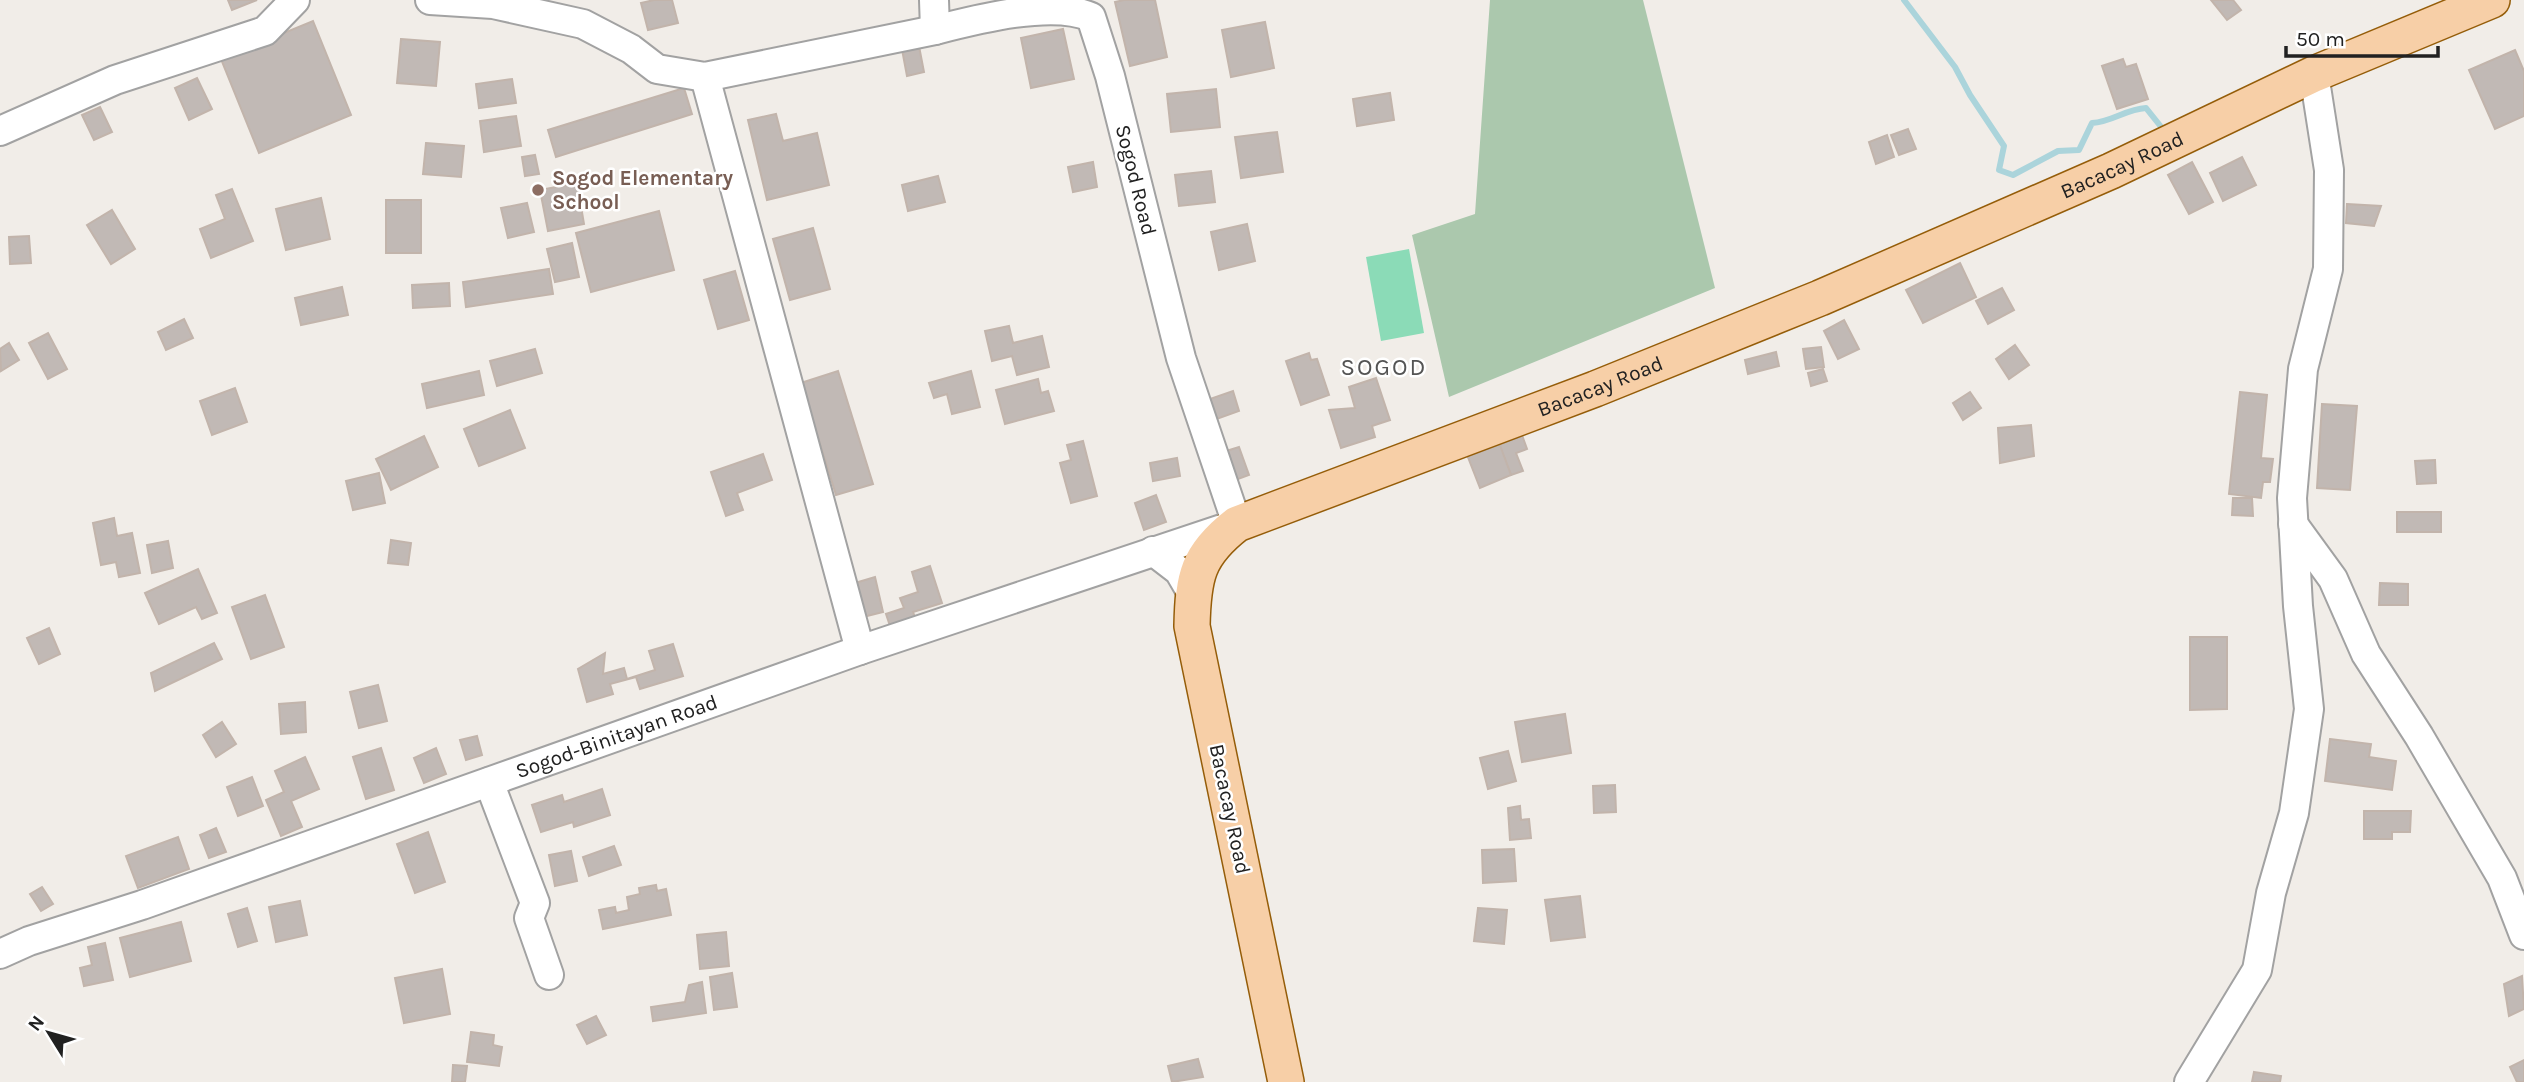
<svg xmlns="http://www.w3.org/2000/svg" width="2524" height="1082" viewBox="0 0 2524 1082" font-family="Karla,sans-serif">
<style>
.cemetery{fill:#abc8ad}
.pitch{fill:#8bdbb7}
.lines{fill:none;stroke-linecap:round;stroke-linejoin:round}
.stream{stroke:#abd4db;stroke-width:6}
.building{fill:#c1b9b5;stroke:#c2b4ab;stroke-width:2}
.minor-casing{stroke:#a2a2a2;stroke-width:32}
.major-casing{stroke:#955d09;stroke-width:38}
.minor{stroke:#fff;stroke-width:28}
.major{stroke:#f7cfa7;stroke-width:35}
.education-dot{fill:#8d6e63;stroke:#fff;stroke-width:2.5}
.labels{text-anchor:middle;stroke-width:5;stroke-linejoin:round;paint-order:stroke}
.street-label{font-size:21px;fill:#212121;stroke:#fff}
.education-label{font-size:21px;font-weight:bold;fill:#785e54;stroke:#fff;text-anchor:start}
.quarter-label{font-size:24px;letter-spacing:2px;fill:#545454;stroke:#fff}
</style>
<rect width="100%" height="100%" fill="#f1ede8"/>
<path class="cemetery" d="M1490 0H1643L1715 288 1449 397 1412 235 1475 214Z"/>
<path class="pitch" d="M1409 249 1424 333 1381 341 1366 257Z"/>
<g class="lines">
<path class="stream" d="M1904 0 1955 67 1970 95 2004 146 1999 170 2013 175 2058 151 2079 150 2092 123C2112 122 2126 109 2146 108L2162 128"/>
</g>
<g class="building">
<path d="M228 0H257L232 10Z"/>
<path d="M654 0H672L678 23 648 30 641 3Z"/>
<path d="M1124 0H1155L1167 57 1130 66 1115 2Z"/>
<path d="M2211 0H2233L2241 10 2227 20Z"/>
<path d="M313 21 351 115 259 153 221 59Z"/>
<path d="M1265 22 1274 68 1231 77 1222 30Z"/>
<path d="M1063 29 1074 79 1031 88 1021 38Z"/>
<path d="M401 39 440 42 436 86 397 83Z"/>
<path d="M918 41 924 72 907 76 901 44Z"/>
<path d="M2515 50 2524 71V116L2495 129 2469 70Z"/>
<path d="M2123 59 2126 67 2136 64 2148 99 2117 109 2102 66Z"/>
<path d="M197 78 212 109 189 120 175 88Z"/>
<path d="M512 79 516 103 479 108 476 84Z"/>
<path d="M684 88 692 114 556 157 548 130Z"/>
<path d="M1216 89 1220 127 1171 132 1167 94Z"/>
<path d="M1390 93 1394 120 1357 126 1353 99Z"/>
<path d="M100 107 112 132 94 140 82 115Z"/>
<path d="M776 114 783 141 817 133 829 185 767 200 748 120Z"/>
<path d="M516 116 521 146 484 152 480 121Z"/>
<path d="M1908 129 1916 149 1899 155 1891 135Z"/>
<path d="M1277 132 1283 172 1241 178 1235 137Z"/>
<path d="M1887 135 1894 157 1876 164 1869 142Z"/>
<path d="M426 143 464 146 461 177 423 174Z"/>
<path d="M535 155 539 174 525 176 522 157Z"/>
<path d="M2242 157 2256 185 2223 201 2210 173Z"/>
<path d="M1093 162 1097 187 1073 192 1068 167Z"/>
<path d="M2192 162 2213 202 2189 214 2168 175Z"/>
<path d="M1211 171 1215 202 1179 206 1175 175Z"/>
<path d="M938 176 945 202 908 211 902 185Z"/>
<path d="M577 183 584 224 548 231 540 190Z"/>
<path d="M232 189 253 241 211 258 200 229 225 219 216 195Z"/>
<path d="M321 198 330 239 286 250 276 209Z"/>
<rect x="386" y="200" width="35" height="53"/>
<path d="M527 203 534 232 508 238 501 208Z"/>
<path d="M2347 204 2381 206 2374 226 2346 223Z"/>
<path d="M112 210 135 249 111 264 87 225Z"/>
<path d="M659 211 674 270 591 292 576 233Z"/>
<path d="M1247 224 1255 261 1219 270 1211 232Z"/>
<path d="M813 228 830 289 790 300 773 239Z"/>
<path d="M29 236 31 263 10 264 9 237Z"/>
<path d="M572 243 579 277 555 282 547 249Z"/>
<path d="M1960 263 1976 297 1923 323 1906 290Z"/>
<path d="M549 269 553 294 466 307 463 282Z"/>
<path d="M735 271 749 320 718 329 704 280Z"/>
<path d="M449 283 450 306 413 308 412 285Z"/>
<path d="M342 287 348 315 301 325 295 298Z"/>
<path d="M2002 288 2014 310 1988 324 1976 301Z"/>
<path d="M184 319 193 338 166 350 158 332Z"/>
<path d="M1844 320 1859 349 1838 359 1824 331Z"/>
<path d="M1009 326 1013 343 1042 336 1049 367 1017 375 1012 356 992 361 985 331Z"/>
<path d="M48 333 67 369 48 379 29 343Z"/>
<path d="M9 343 19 360 1 371 0 349Z"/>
<path d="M2015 345 2029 365 2009 379 1996 359Z"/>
<path d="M1821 347 1824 367 1806 369 1803 349Z"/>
<path d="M535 349 542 373 497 386 490 361Z"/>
<path d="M1776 352 1779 366 1748 374 1745 360Z"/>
<path d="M1309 353 1311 360 1317 359 1329 395 1301 405 1286 361Z"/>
<path d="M1823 369 1827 381 1811 386 1808 373Z"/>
<path d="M479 371 484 395 427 408 422 384Z"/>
<path d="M838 371 873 484 836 495 801 383Z"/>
<path d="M971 371 980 407 952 414 947 394 934 398 929 383Z"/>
<path d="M1376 378 1390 420 1372 426 1375 437 1341 448 1329 410 1355 408 1349 387Z"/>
<path d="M1038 379 1041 393 1048 391 1054 411 1005 424 996 390Z"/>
<path d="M235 388 247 422 212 435 200 401Z"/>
<path d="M1233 391 1239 411 1211 421 1204 401Z"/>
<path d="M1970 392 1981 408 1963 420 1953 403Z"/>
<path d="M2240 392 2267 395 2261 458 2273 459 2270 482H2263L2261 498 2229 494Z"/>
<path d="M2322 404 2357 406 2350 490 2317 488Z"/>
<path d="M510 410 525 448 479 466 464 429Z"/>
<path d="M2031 425 2034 456 2000 463 1998 428Z"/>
<path d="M1522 435 1527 449 1516 453 1523 471 1511 475 1499 444Z"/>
<path d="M424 436 438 467 391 490 376 459Z"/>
<path d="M1498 440 1511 475 1480 488 1466 452Z"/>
<path d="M1083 441 1097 496 1071 503 1060 463 1071 460 1067 445Z"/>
<path d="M1239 447 1249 475 1230 482 1220 453Z"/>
<path d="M763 454 772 480 737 493 743 510 726 516 711 472Z"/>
<path d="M1177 458 1180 476 1153 481 1150 463Z"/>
<path d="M2435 460 2436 483 2417 484 2415 461Z"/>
<path d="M379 473 385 503 353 510 346 481Z"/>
<path d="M1156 495 1166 522 1144 530 1135 503Z"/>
<path d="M2233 498H2252L2253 516 2232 515Z"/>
<rect x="2397" y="512" width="44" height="20"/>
<path d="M114 518 117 536 132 533 140 573 119 577 116 562 101 565 93 523Z"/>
<path d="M391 540 411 543 408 565 388 563Z"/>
<path d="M168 541 173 568 152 573 147 545Z"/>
<path d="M930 566 942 603 913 612 916 620 891 629 886 614 904 608 900 598 918 592 912 572Z"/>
<path d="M198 569 217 613 202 619 196 607 159 624 145 593Z"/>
<path d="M875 577 883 612 863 617 855 583Z"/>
<path d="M2380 583 2408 584V605H2379Z"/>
<path d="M265 595 284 647 251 659 232 607Z"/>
<path d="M49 628 60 654 39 664 27 638Z"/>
<path d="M2190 637H2227V709L2190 710Z"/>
<path d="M214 643 222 659 155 691 151 673Z"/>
<path d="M673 644 683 676 640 689 636 677 610 684 613 694 587 702 578 669 605 653 603 674 624 668 627 679 655 670 649 651Z"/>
<path d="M378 685 387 721 359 728 350 692Z"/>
<path d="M305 702 306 732 281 734 279 704Z"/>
<path d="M1565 714 1571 753 1522 762 1515 722Z"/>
<path d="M222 722 236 744 216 757 203 735Z"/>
<path d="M477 736 482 755 466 760 460 740Z"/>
<path d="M2330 739 2371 744 2369 757 2396 761 2392 790 2325 781Z"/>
<path d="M381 748 394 790 366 799 353 757Z"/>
<path d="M436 748 446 774 424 783 414 758Z"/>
<path d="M1508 751 1516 781 1488 789 1480 758Z"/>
<path d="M305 757 319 789 291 801 302 827 281 836 266 800 284 792 275 771Z"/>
<path d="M252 777 263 806 238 816 227 787Z"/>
<path d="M1615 785 1616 812 1594 813 1593 786Z"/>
<path d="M602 789 610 815 574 827 573 822 541 832 532 805 562 795 564 802Z"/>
<path d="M1520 806 1521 820 1529 819 1531 838 1510 840 1508 808Z"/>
<path d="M2364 811H2411L2410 832H2392V839H2364Z"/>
<path d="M216 828 226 852 209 858 200 835Z"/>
<path d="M428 832 445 882 415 893 397 844Z"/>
<path d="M178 837 189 869 138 888 126 856Z"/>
<path d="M614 846 621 865 589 876 583 857Z"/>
<path d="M1514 849 1516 881 1483 883 1482 850Z"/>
<path d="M571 851 577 881 555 886 549 855Z"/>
<path d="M656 885 657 891 666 889 671 915 603 929 599 910 615 907 616 913 629 910 627 897 640 894 639 888Z"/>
<path d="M42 887 53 904 41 911 30 894Z"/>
<path d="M1580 896 1585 937 1551 941 1545 900Z"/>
<path d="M300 901 307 935 276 942 269 907Z"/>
<path d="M247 908 257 941 238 947 228 914Z"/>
<path d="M1478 908 1507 910 1504 944 1474 941Z"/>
<path d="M181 922 191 961 130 977 120 938Z"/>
<path d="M726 932 729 966 700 969 697 935Z"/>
<path d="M105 943 113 980 84 986 80 968 92 965 88 947Z"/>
<path d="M442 969 450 1014 404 1023 395 978Z"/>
<path d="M732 973 737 1007 714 1010 710 977Z"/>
<path d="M2522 976 2524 1009 2509 1016 2504 984Z"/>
<path d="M702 982 706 1013 653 1021 651 1007 685 1002 689 985Z"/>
<path d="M596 1016 606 1035 587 1044 577 1025Z"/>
<path d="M471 1032 494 1035 493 1045 502 1047 499 1066 467 1062Z"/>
<path d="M1198 1059 1203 1077 1172 1082 1168 1066Z"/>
<path d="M2524 1060V1082H2517L2510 1067Z"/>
<path d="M453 1065 467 1066 465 1082H452Z"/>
<path d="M2254 1072 2281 1076 2280 1082H2252Z"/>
</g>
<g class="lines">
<g class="minor-casing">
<g id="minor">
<path d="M430 0 493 4 583 24 631 49 657 69 705 77 935 30"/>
<path d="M705 77 860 650"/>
<path d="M0 131 115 80 265 31 295 0"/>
<path d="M2293 524 2333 579 2366 654 2419 736 2502 878 2524 935"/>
<path d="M1153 551 1179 571 1193 595"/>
<path d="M489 782 535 903 529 918 549 975"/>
<path id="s1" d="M0 954 29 941 142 905 860 650 1237 524 1181 358 1110 76 1091 17C1052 0 978 19 935 30L934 0"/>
<path d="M2189 1082 2257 970 2271 893 2294 813 2309 709 2298 606 2292 498 2303 369 2328 269 2329 170 2314 74"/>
</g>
</g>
<g class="major-casing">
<g id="major">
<path id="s2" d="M1286 1082 1192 626C1193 577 1197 555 1237 524L1595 389 1820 298 2111 171 2314 74 2492 0"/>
</g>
</g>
<use href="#minor" class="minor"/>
<use href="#major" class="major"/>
</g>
<circle class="education-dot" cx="538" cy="190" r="7"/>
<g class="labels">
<g class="street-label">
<text dy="7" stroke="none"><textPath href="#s2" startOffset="1538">Bacacay Road</textPath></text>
<text transform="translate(1136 180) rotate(76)" y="7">Sogod Road</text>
<text dy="7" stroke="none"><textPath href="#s2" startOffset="971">Bacacay Road</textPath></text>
<text dy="7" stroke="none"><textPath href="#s1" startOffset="654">Sogod-Binitayan Road</textPath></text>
<text transform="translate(1230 809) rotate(78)" y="7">Bacacay Road</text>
</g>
<g class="education-label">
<text x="552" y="185">Sogod Elementary<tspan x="552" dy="24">School</tspan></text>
</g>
<g class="quarter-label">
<text x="1384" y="375">SOGOD</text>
</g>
</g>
<g transform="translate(49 1033) rotate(307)" stroke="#ffffff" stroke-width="5" paint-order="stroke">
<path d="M0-5L12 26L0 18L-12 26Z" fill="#212121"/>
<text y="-10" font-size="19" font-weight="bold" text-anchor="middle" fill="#212121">N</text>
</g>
<path d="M2286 46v10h152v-10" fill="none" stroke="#212121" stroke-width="3.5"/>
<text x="2296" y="46" font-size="21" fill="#212121" stroke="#ffffff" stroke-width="5" paint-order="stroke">50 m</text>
</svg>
